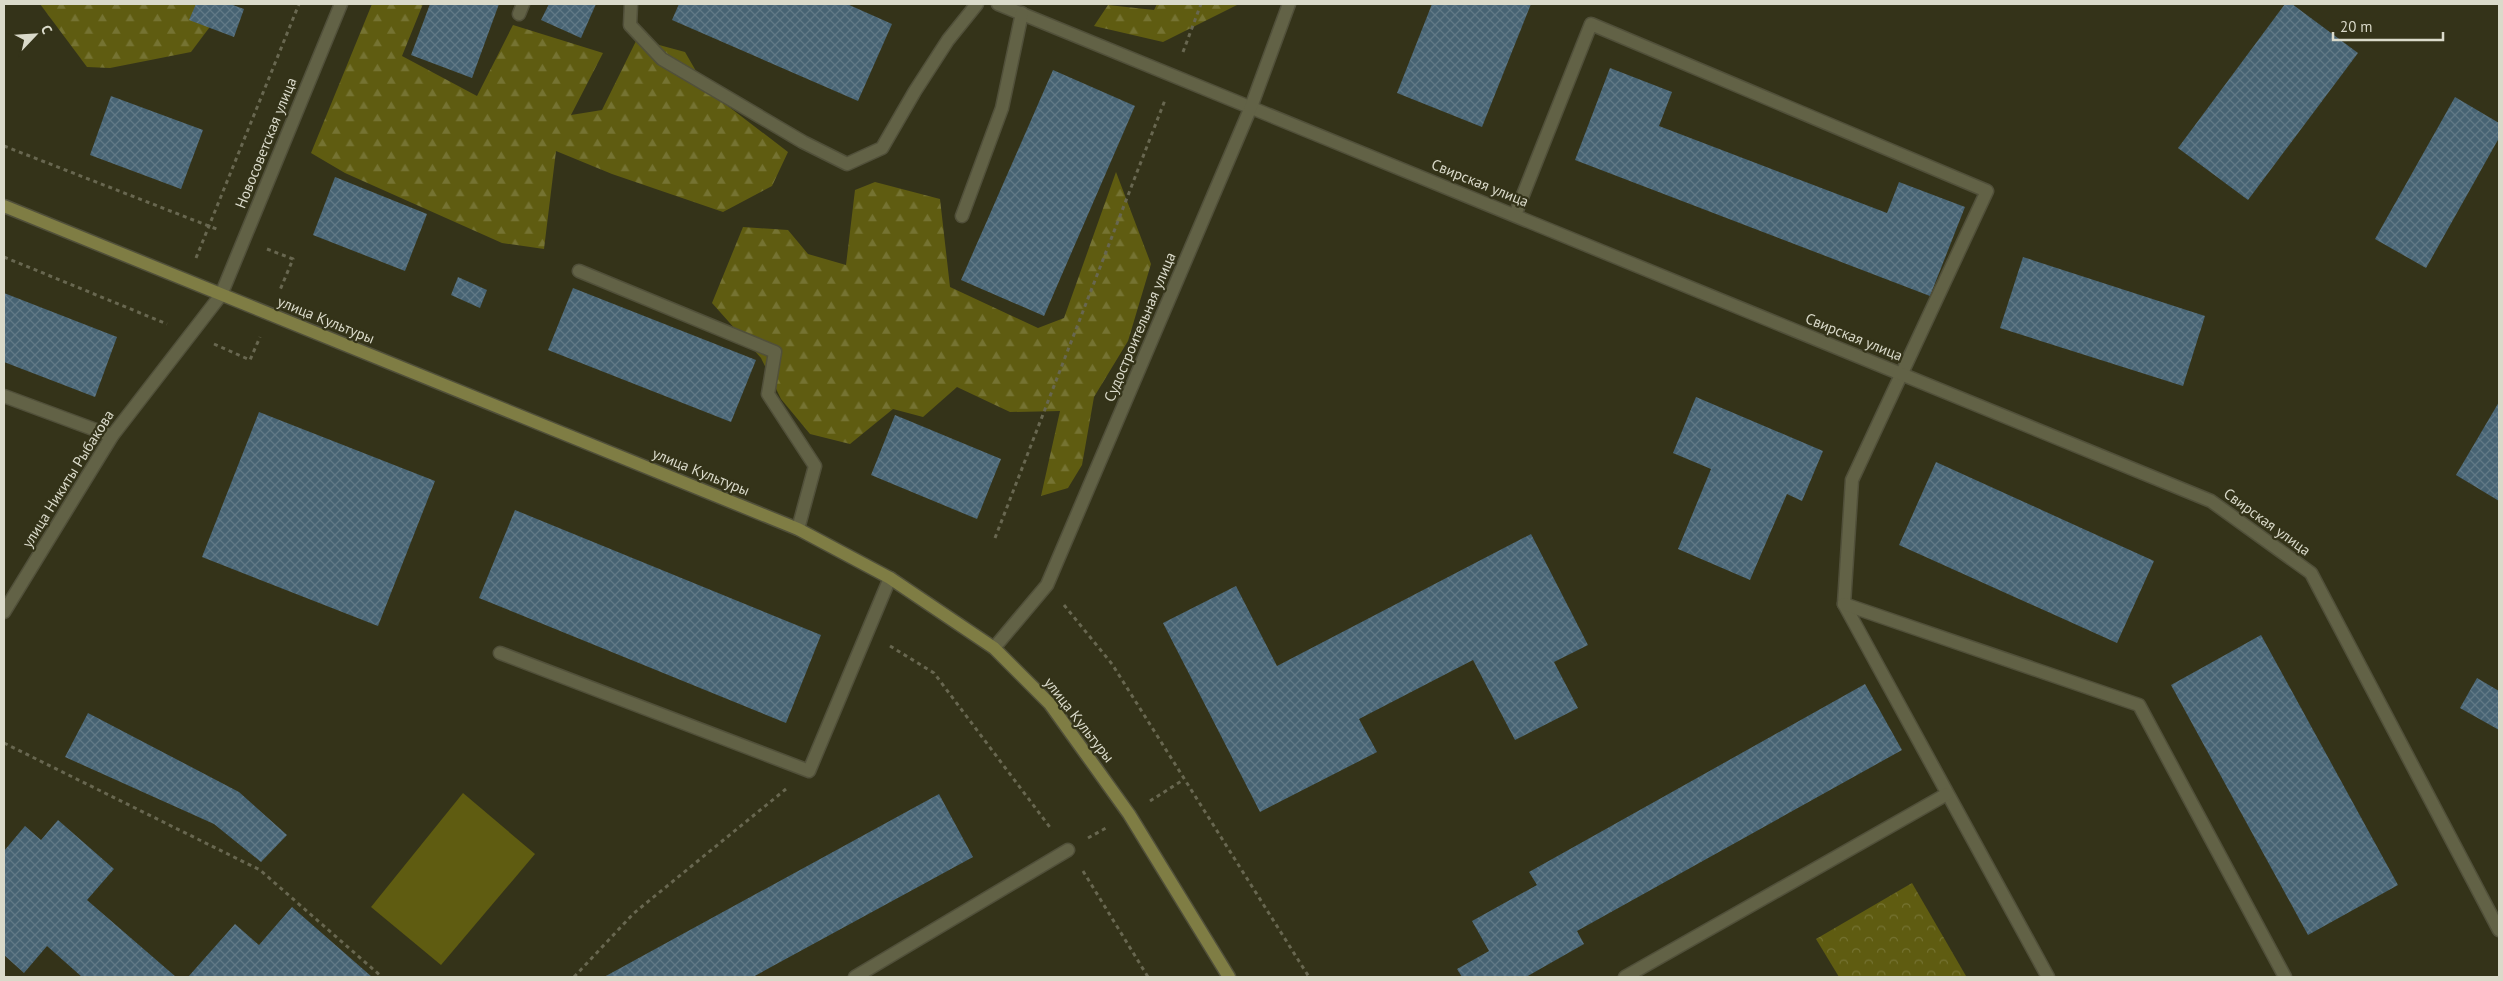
<svg xmlns="http://www.w3.org/2000/svg" width="2503" height="981" viewBox="0 0 2503 981" font-family="'PT Sans',sans-serif">
<style>
.forest{fill:url(#forest-firs)}
.park{fill:url(#park-crowns)}
.pitch{fill:#5f5c11}
.building{fill:url(#building-cross-hatch)}
.lines{fill:none;stroke-linecap:round;stroke-linejoin:round}
.service-casing{stroke:#51503a;stroke-width:15}
.minor-casing{stroke:#51503a;stroke-width:15}
.secondary-casing{stroke:#51503a;stroke-width:15}
.path{stroke:#686750;stroke-width:3;stroke-dasharray:4 4;stroke-linecap:butt}
.service{stroke:#626246;stroke-width:12}
.minor{stroke:#626246;stroke-width:12}
.secondary{stroke:#7f7d44;stroke-width:12}
.labels{text-anchor:middle;stroke-width:4.5;stroke-linejoin:round;paint-order:stroke}
.street-label{font-size:15px;fill:#dadaca;stroke:#343319}
</style>
<defs>
<pattern id="forest-firs" width="22" height="20" patternUnits="userSpaceOnUse" patternTransform="scale(1.25)"><rect width="22" height="20" fill="#5f5c11"/><path d="M5 1l3.5 6h-7zM16 11l3.5 6h-7z" fill="#757332"/></pattern>
<pattern id="park-crowns" width="20" height="18" patternUnits="userSpaceOnUse" patternTransform="scale(1.25)"><rect width="20" height="18" fill="#5f5c11"/><path d="M2 6a3 3 0 1 1 6 0M12 15a3 3 0 1 1 6 0" fill="none" stroke="#757332"/></pattern>
<pattern id="building-cross-hatch" width="8" height="8" patternUnits="userSpaceOnUse" patternTransform="scale(1.25)"><rect width="8" height="8" fill="#476373"/><path d="M0 0l8 8M0 8l8-8" fill="none" stroke="#617986"/></pattern>
</defs>
<rect width="100%" height="100%" fill="#343319"/>
<g class="forest">
<path d="M40 4H227L191 52 110 68 87 67Z"/>
<path d="M372 4H423L402 56 477 96 513 25 603 53 571 115 602 110 637 39 685 52 707 90 788 152 772 186 723 212 612 174 556 151 544 249 502 243 345 173 311 153Z"/>
<path d="M1157 4H1239L1163 42 1094 26 1108 5 1154 10Z"/>
<path d="M1116 172 1151 264 1128 341 1094 397 1082 465 1068 488 1041 496 1060 411 1010 412 957 387 923 417 893 409 850 444 810 434 781 399 761 358 712 303 743 227 788 230 808 254 846 265 855 190 875 182 940 199 950 287 1038 328 1064 318Z"/>
</g>
<path class="park" d="M1912 883 1966 976 1839 977 1816 939Z"/>
<path class="pitch" d="M463 793 535 854 441 965 371 907Z"/>
<g class="building">
<path d="M196 4H230L244 9 234 37 189 20Z"/>
<path d="M430 4H499L472 78 411 55Z"/>
<path d="M549 4H596L581 38 541 20Z"/>
<path d="M679 4H847L892 24 858 101 672 20Z"/>
<path d="M1432 4H1531L1482 127 1397 93Z"/>
<path d="M2285 4H2292L2358 53 2248 200 2178 148Z"/>
<path d="M1610 68 1672 92 1659 126 1887 213 1899 182 1965 207 1930 296 1575 160Z"/>
<path d="M1053 70 1135 106 1044 316 961 280Z"/>
<path d="M111 96 203 130 181 189 90 155Z"/>
<path d="M2455 97 2499 123V138L2426 268 2375 239Z"/>
<path d="M335 177 427 214 405 271 313 235Z"/>
<path d="M2023 257 2205 316 2183 386 2000 328Z"/>
<path d="M458 277 487 290 480 308 451 295Z"/>
<path d="M573 288 756 360 731 422 548 350Z"/>
<path d="M4 293 117 337 95 397 4 362Z"/>
<path d="M1696 397 1823 451 1802 501 1787 494 1750 580 1678 549 1711 469 1673 453Z"/>
<path d="M2499 402V501L2456 475Z"/>
<path d="M259 412 435 481 378 626 202 557Z"/>
<path d="M895 415 1001 459 977 519 871 475Z"/>
<path d="M1936 462 2154 561 2117 643 1899 545Z"/>
<path d="M515 510 821 635 786 723 479 598Z"/>
<path d="M1531 534 1588 645 1554 662 1578 708 1515 740 1473 660 1359 719 1377 752 1260 812 1163 623 1236 586 1277 666Z"/>
<path d="M2261 635 2398 885 2308 935 2171 685Z"/>
<path d="M2477 678 2499 691V730L2460 708Z"/>
<path d="M1865 684 1902 750 1577 931 1584 944 1526 977H1462L1457 969 1489 951 1472 921 1537 885 1529 872Z"/>
<path d="M88 713 239 792 287 835 261 862 214 824 65 757Z"/>
<path d="M939 794 973 857 771 967 753 977H604Z"/>
<path d="M58 820 114 869 87 900 176 977H82L47 946 24 973 4 955V851L25 826 41 840Z"/>
<path d="M292 907 372 977H188L235 924 259 945Z"/>
</g>
<g class="lines">
<g class="service-casing">
<g id="service">
<path d="M1515 215 1591 24 1987 191 1852 480 1844 604 2048 977"/>
<path d="M579 271 775 352 768 394 815 466 798 529"/>
<path d="M4 396 112 436"/>
<path d="M1844 604 2139 705 2285 977"/>
<path d="M4 612 112 436 221 295"/>
<path d="M500 653 809 771 890 578"/>
<path d="M855 977 1068 850"/>
<path d="M1625 977 1947 794"/>
</g>
</g>
<g class="minor-casing">
<g id="minor">
<path d="M631 4 630 25 662 59 803 142 847 164 882 148 915 91 948 40 977 4"/>
<path d="M998 4 2211 501 2311 573 2499 930"/>
<path d="M519 14 523 4"/>
<path d="M962 216 1002 108 1022 13"/>
<path d="M221 295 341 4"/>
<path d="M994 648 1047 585 1251 107 1289 4"/>
</g>
</g>
<g class="secondary-casing">
<path id="secondary" d="M4 206 798 529 890 578 994 648 1050 704 1129 814 1229 977"/>
</g>
<g class="path">
<path d="M1183 52 1201 4"/>
<path d="M4 146 219 230"/>
<path d="M267 249 293 259 280 290"/>
<path d="M4 257 167 324"/>
<path d="M196 258 299 4"/>
<path d="M214 344 250 360 260 337"/>
<path d="M995 538 1165 100"/>
<path d="M1064 605 1112 664 1309 977"/>
<path d="M890 646 934 673 1052 830"/>
<path d="M4 743 260 870 382 977"/>
<path d="M1150 801 1183 780"/>
<path d="M1088 838 1106 828"/>
<path d="M1083 871 1148 977"/>
<path d="M574 977 634 913 786 789"/>
</g>
<use href="#service" class="service"/>
<use href="#minor" class="minor"/>
<use href="#secondary" class="secondary"/>
</g>
<g class="labels">
<g class="street-label">
<text transform="translate(266 143) rotate(-68)" y="5">Новосоветская улица</text>
<text transform="translate(1480 183) rotate(22)" y="5">Свирская улица</text>
<text transform="translate(326 320) rotate(22)" y="5">улица Культуры</text>
<text transform="translate(1140 327) rotate(-67)" y="5">Судостроительная улица</text>
<text transform="translate(1854 337) rotate(22)" y="5">Свирская улица</text>
<text transform="translate(701 472) rotate(22)" y="5">улица Культуры</text>
<text transform="translate(68 479) rotate(-58)" y="5">улица Никиты Рыбакова</text>
<text transform="translate(2267 522) rotate(36)" y="5">Свирская улица</text>
<text transform="translate(1079 720) rotate(52)" y="5">улица Культуры</text>
</g>
</g>
<rect width="2503" height="981" fill="none" stroke="#dadaca" stroke-width="10"/>
<g transform="translate(35 35) rotate(65)" stroke="#343319" stroke-width="4" paint-order="stroke">
<path d="M0-4L9 19L0 12L-9 19Z" fill="#dadaca"/>
<text y="-8" font-size="14" font-weight="bold" text-anchor="middle" fill="#dadaca">С</text>
</g>
<path d="M2333 32v8h110v-8" fill="none" stroke="#dadaca" stroke-width="2.5"/>
<text x="2340" y="32" font-size="15" fill="#dadaca" stroke="#343319" stroke-width="4" paint-order="stroke">20 m</text>
</svg>
